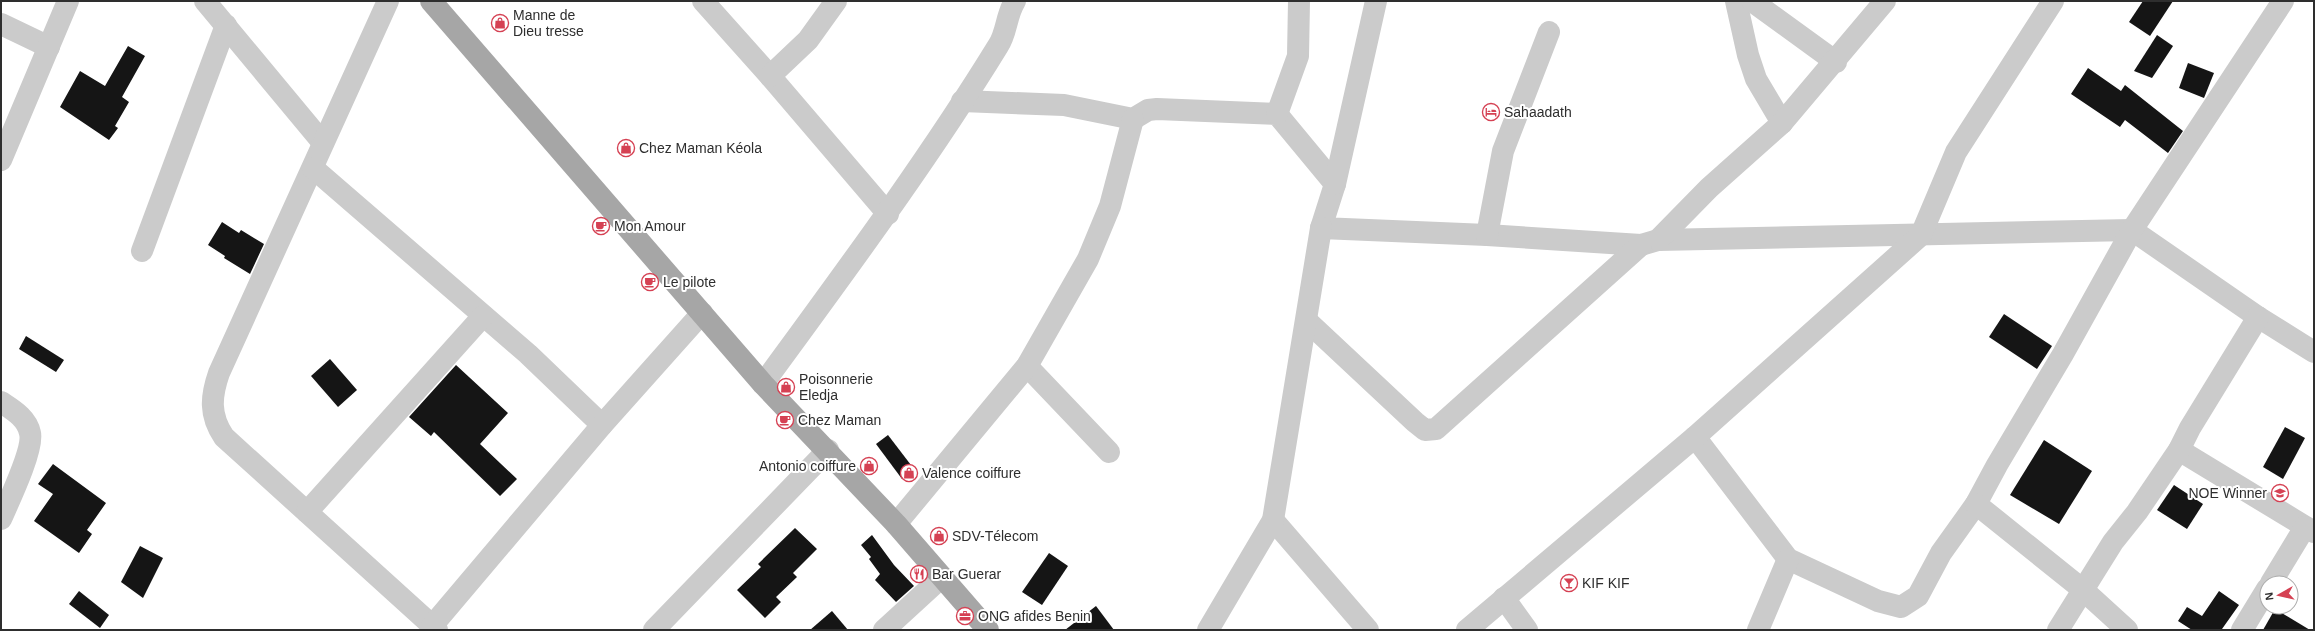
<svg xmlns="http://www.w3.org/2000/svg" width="2315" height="631" viewBox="0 0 2315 631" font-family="Arial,sans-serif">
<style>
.building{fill:#151515}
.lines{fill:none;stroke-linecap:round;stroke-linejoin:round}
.minor{stroke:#cbcbcb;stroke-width:22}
.major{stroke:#a6a6a6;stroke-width:22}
.labels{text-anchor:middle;stroke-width:4;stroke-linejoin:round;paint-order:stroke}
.poi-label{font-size:14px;fill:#2e2e2e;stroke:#fff;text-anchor:start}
</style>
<rect width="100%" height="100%" fill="#fff"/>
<g class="building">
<path d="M2143 1H2173L2150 36 2129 22Z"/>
<path d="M2157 35 2173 46 2152 78 2134 71Z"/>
<path d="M128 46 145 56 122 97 129 102 115 126 118 128 109 140 60 107 80 71 105 86Z"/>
<path d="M2188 63 2214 73 2204 98 2179 88Z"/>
<path d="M2088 68 2121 91 2125 85 2183 131 2168 153 2125 120 2120 127 2071 94Z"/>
<path d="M222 222 239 233 241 230 264 244 250 274 224 258 225 256 208 245Z"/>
<path d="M2004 314 2052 346 2037 369 1989 337Z"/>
<path d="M26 336 64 360 56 372 19 349Z"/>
<path d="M330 359 357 390 338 407 311 376Z"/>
<path d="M456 365 508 413 480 444 517 479 500 496 434 432 431 436 409 417Z"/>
<path d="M2285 427 2305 438 2283 479 2263 467Z"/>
<path d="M888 435 914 469 902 479 876 444Z"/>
<path d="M2044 440 2092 471 2059 524 2010 495Z"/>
<path d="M53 464 106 503 87 530 92 534 79 553 34 521 53 494 38 484Z"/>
<path d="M2174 485 2203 504 2187 529 2157 510Z"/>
<path d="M795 528 817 549 793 573 797 577 776 597 781 602 765 618 737 590 761 567 758 564Z"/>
<path d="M872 535 894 565 914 586 896 602 875 580 880 574 869 559 871 557 861 545Z"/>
<path d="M140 546 163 558 143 598 121 582Z"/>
<path d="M1049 553 1068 566 1042 605 1022 592Z"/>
<path d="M79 591 109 615 100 628 69 604Z"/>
<path d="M2219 591 2239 605 2222 629 2223 630H2192L2178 621 2187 607 2202 616Z"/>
<path d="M1096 606 1114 630H1065Z"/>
<path d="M2275 609 2310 630H2263Z"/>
<path d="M832 611 848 630H810Z"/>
</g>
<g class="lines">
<g class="minor">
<path d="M205 1 323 143"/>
<path d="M388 1 219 373C211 396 209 415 224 437L437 630"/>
<path d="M703 1 770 76 888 214"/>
<path d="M1736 1 1748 55 1756 79 1782 123"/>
<path d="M1752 1 1836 62"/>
<path d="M1 24 49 47"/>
<path d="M770 76 808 40 836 1"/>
<path d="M962 101 1064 105 1133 119 1148 110 1157 109 1277 114 1335 184 1321 228 1487 235 1641 245 1658 240 2132 230 2258 317 2314 352"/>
<path d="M1277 114 1298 56 1299 1"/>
<path d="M1 160 68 1"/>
<path d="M313 168 528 354 602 425"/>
<path d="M1335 184 1376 1"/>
<path d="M1487 235 1503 151 1549 32"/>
<path d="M1658 240 1709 188 1782 123 1885 1"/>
<path d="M142 251 226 25"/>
<path d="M1307 321 1415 422 1425 430 1436 429 1641 245"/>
<path d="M1027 366 1109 452"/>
<path d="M763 384C844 273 926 163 998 46 1007 33 1006 15 1015 1"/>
<path d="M1 402C13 410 27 418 30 433 34 449 8 503 1 519"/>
<path d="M1695 437 1788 559 1878 601 1901 607 1918 596 1941 553 1976 504 1997 465 2063 354 2132 230 2283 1"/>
<path d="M2179 450 2314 532"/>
<path d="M1976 504 2082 589 2127 630"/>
<path d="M307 512 483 316"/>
<path d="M1273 520 1368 630"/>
<path d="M896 524 1027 366 1088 259 1110 206 1133 119"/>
<path d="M2271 583 2305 527"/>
<path d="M1504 598 1527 630"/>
<path d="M432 626 602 425 702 313"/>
<path d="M654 630 828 450"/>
<path d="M884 630 942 577"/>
<path d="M1208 630 1273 520 1321 228"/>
<path d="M1467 630 1695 437 1921 235 1956 152 2053 1"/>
<path d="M1758 630 1788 559"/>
<path d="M2058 630 2113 542 2137 512 2179 450 2190 428 2258 317"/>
<path d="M2242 630 2267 589"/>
</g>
<path class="major" d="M431 1 763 384 896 524 988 630"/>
</g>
<defs>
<g id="shop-ring" transform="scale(0.9)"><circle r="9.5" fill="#fff" stroke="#d54153" stroke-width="1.5"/><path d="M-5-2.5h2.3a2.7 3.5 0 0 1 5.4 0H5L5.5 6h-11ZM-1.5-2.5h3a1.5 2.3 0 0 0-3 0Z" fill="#d54153"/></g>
<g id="hotel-ring" transform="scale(0.9)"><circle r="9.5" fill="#fff" stroke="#d54153" stroke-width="1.5"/><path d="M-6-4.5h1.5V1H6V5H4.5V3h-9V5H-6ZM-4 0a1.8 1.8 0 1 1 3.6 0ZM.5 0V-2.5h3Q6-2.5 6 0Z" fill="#d54153"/></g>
<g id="cafe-ring" transform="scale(0.9)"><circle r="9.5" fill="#fff" stroke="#d54153" stroke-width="1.5"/><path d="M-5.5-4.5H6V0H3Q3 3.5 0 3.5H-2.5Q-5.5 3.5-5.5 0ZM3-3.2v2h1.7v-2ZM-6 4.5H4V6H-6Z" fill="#d54153"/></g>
<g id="school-ring" transform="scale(0.9)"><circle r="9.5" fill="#fff" stroke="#d54153" stroke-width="1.5"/><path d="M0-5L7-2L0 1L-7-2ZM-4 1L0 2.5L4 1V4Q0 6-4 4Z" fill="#d54153"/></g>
<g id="restaurant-ring" transform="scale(0.9)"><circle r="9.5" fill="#fff" stroke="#d54153" stroke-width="1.5"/><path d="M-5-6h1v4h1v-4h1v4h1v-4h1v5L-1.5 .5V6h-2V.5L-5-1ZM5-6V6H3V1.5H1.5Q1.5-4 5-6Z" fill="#d54153"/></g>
<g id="bar-ring" transform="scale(0.9)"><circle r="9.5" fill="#fff" stroke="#d54153" stroke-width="1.5"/><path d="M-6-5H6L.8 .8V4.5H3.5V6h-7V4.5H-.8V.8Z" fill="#d54153"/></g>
<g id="office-ring" transform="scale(0.9)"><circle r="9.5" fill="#fff" stroke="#d54153" stroke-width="1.5"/><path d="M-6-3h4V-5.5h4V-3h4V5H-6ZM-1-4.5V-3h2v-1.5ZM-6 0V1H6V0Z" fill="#d54153"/></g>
</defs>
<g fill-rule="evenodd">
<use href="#shop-ring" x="500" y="23"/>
<use href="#hotel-ring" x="1491" y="112"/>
<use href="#shop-ring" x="626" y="148"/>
<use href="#cafe-ring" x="601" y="226"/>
<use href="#cafe-ring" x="650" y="282"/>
<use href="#shop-ring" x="786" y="387"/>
<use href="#cafe-ring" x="785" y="420"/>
<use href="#shop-ring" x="869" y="466"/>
<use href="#shop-ring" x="909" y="473"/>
<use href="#school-ring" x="2280" y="493"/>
<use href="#shop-ring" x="939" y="536"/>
<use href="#restaurant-ring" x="919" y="574"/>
<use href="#bar-ring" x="1569" y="583"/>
<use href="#office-ring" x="965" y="616"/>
</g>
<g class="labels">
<g class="poi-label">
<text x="513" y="20">Manne de<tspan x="513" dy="16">Dieu tresse</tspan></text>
<text x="1504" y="117">Sahaadath</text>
<text x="639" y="153">Chez Maman Kéola</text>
<text x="614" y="231">Mon Amour</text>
<text x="663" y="287">Le pilote</text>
<text x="799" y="384">Poisonnerie<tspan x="799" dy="16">Eledja</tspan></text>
<text x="798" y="425">Chez Maman</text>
<text x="856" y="471" text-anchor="end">Antonio coiffure</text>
<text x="922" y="478">Valence coiffure</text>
<text x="2267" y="498" text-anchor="end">NOE Winner</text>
<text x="952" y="541">SDV-Télecom</text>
<text x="932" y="579">Bar Guerar</text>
<text x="1582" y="588">KIF KIF</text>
<text x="978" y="621">ONG afides Benin</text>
</g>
</g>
<rect width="2315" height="631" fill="none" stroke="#2e2e2e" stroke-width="4"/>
<g transform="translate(2279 595) rotate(262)"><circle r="19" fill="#ffffff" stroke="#ababab"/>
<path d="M0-3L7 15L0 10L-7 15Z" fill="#d54153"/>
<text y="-6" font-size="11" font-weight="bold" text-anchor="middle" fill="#2e2e2e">N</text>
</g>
</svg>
